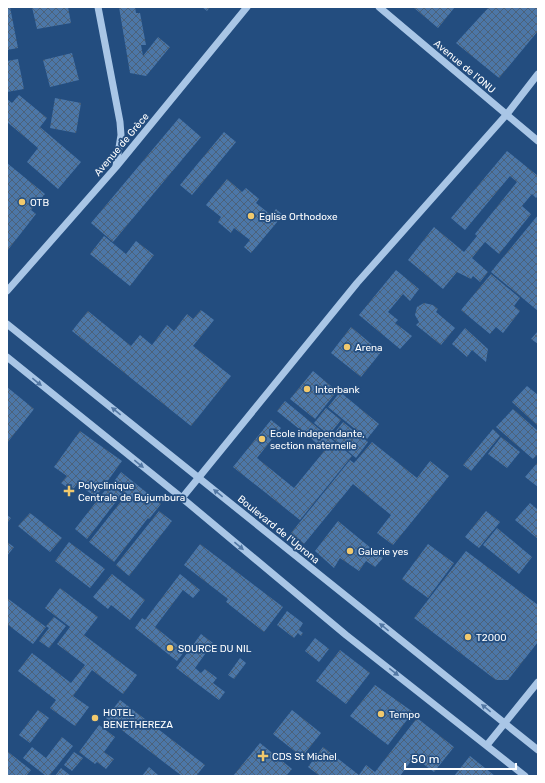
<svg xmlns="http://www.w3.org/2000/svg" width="545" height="783" viewBox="0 0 545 783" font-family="Rubik,sans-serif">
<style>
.building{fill:url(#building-cross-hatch)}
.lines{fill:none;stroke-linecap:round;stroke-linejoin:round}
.minor{stroke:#a9c6e6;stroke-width:7}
.oneway{fill:#5277a3}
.poi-dot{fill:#f1c96d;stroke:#234d7f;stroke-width:1.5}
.labels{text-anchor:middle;stroke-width:3.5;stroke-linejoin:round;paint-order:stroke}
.street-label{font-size:10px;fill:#fff;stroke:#234d7f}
.poi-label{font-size:10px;fill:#fff;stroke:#234d7f;text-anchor:start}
</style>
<defs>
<pattern id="building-cross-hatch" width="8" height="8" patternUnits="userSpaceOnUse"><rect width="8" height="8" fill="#4c77a8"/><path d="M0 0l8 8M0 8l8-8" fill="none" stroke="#4c627a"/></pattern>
</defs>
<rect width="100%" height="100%" fill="#234d7f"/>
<g class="building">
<path d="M7 7H10L18 48 7 50Z"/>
<path d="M32 7H68L71 23 37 29Z"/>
<path d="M119 7H135L136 13H140L146 45H141L143 56 158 37 170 47 146 76 130 73Z"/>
<path d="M202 7H210L207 11Z"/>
<path d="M413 7H455L438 28Z"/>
<path d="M489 7H538V31L499 78 456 43Z"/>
<path d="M72 53 79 80 50 87 43 60Z"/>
<path d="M18 59 24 89 7 92V61Z"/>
<path d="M19 95 47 118 40 127 81 162 58 189 27 162 38 148 7 122V99L12 103Z"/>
<path d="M55 98 81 103 76 133 50 128Z"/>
<path d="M179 118 201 137 113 242 91 223Z"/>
<path d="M224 132 236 142 192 195 180 185Z"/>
<path d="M507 151 538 176V196L536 198 532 194 522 206 531 214 499 254 485 242 472 258 488 272 480 282 473 276 471 279 457 272 443 289 408 260 434 227 464 252 477 236 475 234 517 182 510 176 465 230 451 218Z"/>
<path d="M7 163 45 194 31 210 36 214 7 251Z"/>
<path d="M227 179 242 192 246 188 259 199 256 203 271 215 276 209 283 215 251 253 244 247 250 240 234 228 231 233 218 222 221 217 206 205Z"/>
<path d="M538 215V311L491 272Z"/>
<path d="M104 236 126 254 136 241 154 255 130 286 90 254Z"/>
<path d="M396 270 419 289 410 301 403 294 388 312 398 320 395 323 412 336 400 349 359 315Z"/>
<path d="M491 274 520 298 514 306 520 311 503 333 496 327 490 334 461 310Z"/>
<path d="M424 303 433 305 438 309 436 312 455 328 441 345 416 325 419 322 415 315 417 307Z"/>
<path d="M201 310 214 320 193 346 231 376 191 426 72 331 88 311 131 346 140 335 152 345 167 325 174 331 187 314 193 319Z"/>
<path d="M351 327 381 352 361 377 331 353Z"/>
<path d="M465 328 488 349 486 362 472 350 467 357 452 344Z"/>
<path d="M538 331V344L531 339Z"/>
<path d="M313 371 337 391 315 419 290 399Z"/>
<path d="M527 386 538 395V426L512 402Z"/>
<path d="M7 387 34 409 7 443Z"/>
<path d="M340 392 379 424 367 439 328 407Z"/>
<path d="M285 401 352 456 300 520 233 467 271 420 281 428 257 458 294 488 325 450 277 411Z"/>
<path d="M326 408 341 420 329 435 314 423Z"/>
<path d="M513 409 538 431V454L533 459 496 427Z"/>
<path d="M343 422 368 442 356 458 331 437Z"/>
<path d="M493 429 500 436 471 471 463 465Z"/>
<path d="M80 431 122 461 96 497 77 484 72 491 61 483 67 476 54 467Z"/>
<path d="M501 437 520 452 507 468 488 454Z"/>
<path d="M372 442 417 478 430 461 449 476 393 545 377 533 391 515 353 484 304 544 291 533 350 460 354 463Z"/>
<path d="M538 462V487L525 477Z"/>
<path d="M121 472 161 504 149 519 148 518 114 562 89 542 126 495 112 484Z"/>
<path d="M110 484 122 494 87 539 75 529Z"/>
<path d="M530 503 538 510V539L515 520Z"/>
<path d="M159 511 172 521 129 576 116 565Z"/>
<path d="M486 511 500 522 479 548 465 537Z"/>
<path d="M30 513 62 538 50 552 18 526Z"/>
<path d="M7 515 11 518 7 523Z"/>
<path d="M338 521 383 558 375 567 366 561 359 571 340 558 334 568 315 551Z"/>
<path d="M497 528 532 557 519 574 483 545Z"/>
<path d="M7 542 14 547 7 556Z"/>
<path d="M69 542 105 569 90 588 55 561Z"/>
<path d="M200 544 283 607 264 632 226 602 228 599 184 565Z"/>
<path d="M428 544 454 563 428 598 402 579Z"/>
<path d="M466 551 538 605V642L508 680H496L414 618Z"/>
<path d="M112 574 145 600 130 620 111 605 108 609 93 597Z"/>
<path d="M180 574 200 590 193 598 183 590 155 627 185 651 177 661 135 628 142 618 145 620Z"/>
<path d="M60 588 98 617 84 635 137 675 123 694 92 670 73 696 89 707 75 726 50 708 56 700 18 671 32 653 71 683 85 665 57 644 70 627 45 608Z"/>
<path d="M7 598 46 627 33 644 7 624Z"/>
<path d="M287 611 303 623 299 630 303 633 301 636 298 633 294 638 277 625Z"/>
<path d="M54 617 66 626 49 648 39 641 49 628 46 626Z"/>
<path d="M201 634 213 643 195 668 201 673 205 669 217 678 213 683 225 692 219 700 176 668Z"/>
<path d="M315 638 329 649 319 662 305 651Z"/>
<path d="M340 650 370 673 346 704 316 681Z"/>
<path d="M240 658 246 663 234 679 228 675Z"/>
<path d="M375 685 413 712 388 745 350 716Z"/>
<path d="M120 700 205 765 196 776H182L106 718Z"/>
<path d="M38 710 49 718 30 743 19 735Z"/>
<path d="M292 710 321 733 302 757 273 734Z"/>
<path d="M417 718 454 747 434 772 414 757 400 776H320L308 767 323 747 359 775 366 765 375 772Z"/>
<path d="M99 725 115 737 104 752 114 759 106 769 97 762 95 764 79 752Z"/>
<path d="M62 737 73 746 49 776H46L23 758 32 747 46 758Z"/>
<path d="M260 743 292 769 286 776H233Z"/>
<path d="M7 751 31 770 26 776H7Z"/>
<path d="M74 752 83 758 72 771 64 765Z"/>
<path d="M470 756 495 776H454Z"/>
<path d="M149 767 158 775 157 776H142Z"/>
<path d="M61 768 71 776H55Z"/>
</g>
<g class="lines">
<g class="minor">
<path d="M98 7 120 122 121 135 116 166"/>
<path d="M379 7 538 141"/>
<path d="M7 291 116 167 247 7"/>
<path d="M7 324 538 750"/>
<path d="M7 357 182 498 346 635 525 776"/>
<path d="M182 498 357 283 507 114 538 74"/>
<path d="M487 745 538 682"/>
</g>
</g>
<defs><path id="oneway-solid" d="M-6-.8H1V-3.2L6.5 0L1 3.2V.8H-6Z"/></defs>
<g class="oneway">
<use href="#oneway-solid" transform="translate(37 382) rotate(39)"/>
<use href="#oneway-solid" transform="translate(116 411) rotate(-141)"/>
<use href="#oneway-solid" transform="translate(139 464) rotate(39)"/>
<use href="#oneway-solid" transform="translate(218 493) rotate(-141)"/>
<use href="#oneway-solid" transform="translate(239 546) rotate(40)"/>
<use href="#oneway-solid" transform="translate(384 627) rotate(-141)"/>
<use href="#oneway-solid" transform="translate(394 672) rotate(38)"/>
<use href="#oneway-solid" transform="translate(486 708) rotate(-141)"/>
</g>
<g class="poi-dot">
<circle cx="22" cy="202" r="4"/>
<circle cx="251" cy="216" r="4"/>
<circle cx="347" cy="347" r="4"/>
<circle cx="307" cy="389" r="4"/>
<circle cx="262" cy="439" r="4"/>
<path d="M67 485h4v4h4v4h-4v4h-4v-4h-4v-4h4z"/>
<circle cx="350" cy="551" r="4"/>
<circle cx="468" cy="637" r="4"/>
<circle cx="170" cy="648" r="4"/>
<circle cx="381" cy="714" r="4"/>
<circle cx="95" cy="718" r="4"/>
<path d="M261 750h4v4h4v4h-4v4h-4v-4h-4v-4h4z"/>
</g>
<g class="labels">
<g class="street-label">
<text transform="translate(465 66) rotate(40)" y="4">Avenue de l'ONU</text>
<text transform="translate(121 144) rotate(-50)" y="4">Avenue de Grèce</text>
<text transform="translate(279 529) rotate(39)" y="4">Boulevard de l'Uprona</text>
</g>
<g class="poi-label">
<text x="30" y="206">OTB</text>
<text x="259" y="220">Eglise Orthodoxe</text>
<text x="355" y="351">Arena</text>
<text x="315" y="393">Interbank</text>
<text x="270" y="437">Ecole independante,<tspan x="270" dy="12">section maternelle</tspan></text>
<text x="78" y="489">Polyclinique<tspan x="78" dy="12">Centrale de Bujumbura</tspan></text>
<text x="358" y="555">Galerie yes</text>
<text x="476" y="641">T2000</text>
<text x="178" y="652">SOURCE DU NIL</text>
<text x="103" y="716">HOTEL<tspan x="103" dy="12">BENETHEREZA</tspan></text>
<text x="389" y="718">Tempo</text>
<text x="272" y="760">CDS St Michel</text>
</g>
</g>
<rect width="545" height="783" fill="none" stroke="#ffffff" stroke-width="16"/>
<path d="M405 763v6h111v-6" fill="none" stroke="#ffffff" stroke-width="2"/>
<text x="411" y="763" font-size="12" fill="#ffffff" stroke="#234d7f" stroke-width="3" paint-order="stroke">50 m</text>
</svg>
